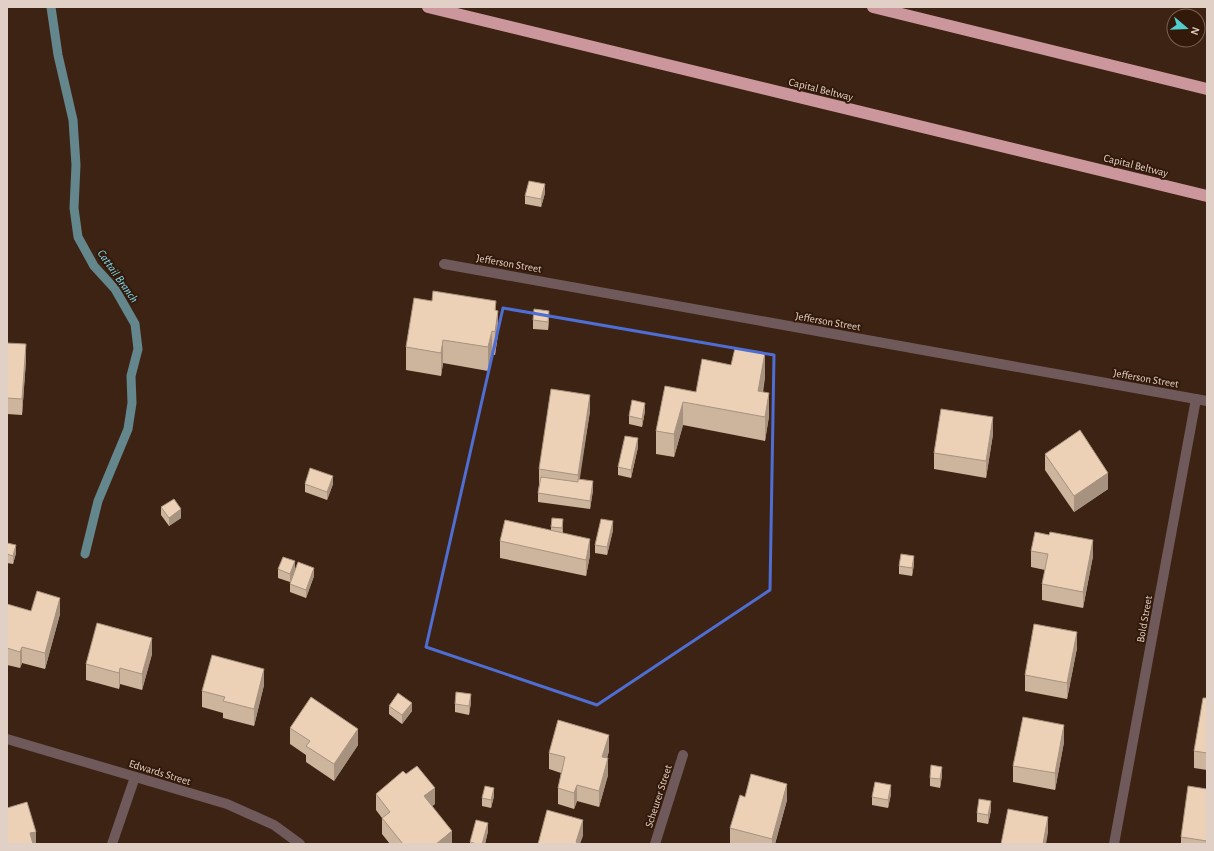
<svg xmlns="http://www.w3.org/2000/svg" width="1214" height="851" viewBox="0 0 1214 851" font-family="'Alegreya Sans',sans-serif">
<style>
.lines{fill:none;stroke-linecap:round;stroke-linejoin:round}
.stream{stroke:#64878d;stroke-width:9}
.street{stroke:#6f595a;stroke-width:10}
.highway{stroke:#cc979c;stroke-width:12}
.wall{fill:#ccb49d}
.shaded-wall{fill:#a6927f}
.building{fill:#edd1b6;stroke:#a6927f}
.marked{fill:none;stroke:#4e6ed4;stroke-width:3;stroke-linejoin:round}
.labels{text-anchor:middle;stroke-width:4;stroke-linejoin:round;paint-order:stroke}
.street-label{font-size:11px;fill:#e1d0c6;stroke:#321909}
.water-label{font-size:12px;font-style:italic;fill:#7fdcf3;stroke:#321909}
</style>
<rect width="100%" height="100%" fill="#3d2313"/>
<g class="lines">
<path class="stream" d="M51 7 58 55 73 120 76 165 74 208 78 237 94 266 115 289 135 324 138 349 131 376 132 403 128 429 98 501 85 554"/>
<g class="street">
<path d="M444 264 1207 401"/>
<path d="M7 739 227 804 274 825 300 844"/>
<path d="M112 844 135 777"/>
<path d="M655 844 683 755"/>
<path d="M1114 844 1196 399"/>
</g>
<g class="highway">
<path d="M428 7 1207 196"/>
<path d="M873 7 1207 89"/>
</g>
</g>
<g class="wall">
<path d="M545 193 541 207 525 204V196Z"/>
<path d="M496 310 498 334 495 355 492 354 488 371 443 363 441 376 406 370V347Z"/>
<path d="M549 319 548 330 533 329V320Z"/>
<path d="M7 343 26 360 22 415 7 414Z"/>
<path d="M765 377 763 392 769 416 765 441 683 425 674 457 656 454V431L665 386 696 392Z"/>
<path d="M590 411 579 479 593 490 590 509 538 502V493L539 485V469Z"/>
<path d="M645 411 642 427 629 424V416Z"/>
<path d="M993 434 986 478 934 469V453Z"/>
<path d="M638 447 631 478 618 475V467Z"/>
<path d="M1045 454 1108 489 1074 512 1045 470Z"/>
<path d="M305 484H333L327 500 305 492Z"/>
<path d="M161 507 181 518 169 526 161 515Z"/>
<path d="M551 527 563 528V533L590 555 586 576 500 558V541L551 530Z"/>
<path d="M613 530 607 555 595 553V545Z"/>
<path d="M7 543 16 553 13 564 7 563Z"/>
<path d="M1031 551 1093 556 1083 608 1042 600V584L1045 570 1031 567Z"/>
<path d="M914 564 912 576 899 574V566Z"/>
<path d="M278 569 295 570 314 576 306 598 290 592V582L278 578Z"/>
<path d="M7 604 31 611 60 614 45 669 22 663 20 668 7 665Z"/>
<path d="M1077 648 1067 699 1025 691V675Z"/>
<path d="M152 654 142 690 120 684 119 689 86 680V664Z"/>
<path d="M264 685 254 726 223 718V713L202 707V691Z"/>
<path d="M1207 698V770L1194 768V751Z"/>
<path d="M471 702 469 715 455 712V704Z"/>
<path d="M389 706 412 711 402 724 389 714Z"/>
<path d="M290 728 358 745 334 781 306 762V755L290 744Z"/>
<path d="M1064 742 1055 790 1013 782V766Z"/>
<path d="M609 751 607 758 608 775 599 807 577 801 574 809 558 804V788L561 773 549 769V753Z"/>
<path d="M942 775 940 788 930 786V778Z"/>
<path d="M1207 789V844H1181V837Z"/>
<path d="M376 794 435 804 432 806 452 844H390L382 834V818L376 810Z"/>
<path d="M891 794 888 808 872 805V797Z"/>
<path d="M494 796 491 808 482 806V798Z"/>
<path d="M745 797 787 800 775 844H730V828Z"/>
<path d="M991 810 988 824 977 822V813Z"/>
<path d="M488 831 485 844H470V842Z"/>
</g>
<g class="shaded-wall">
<path d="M545 184V193L541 207V199Z"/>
<path d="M496 301V321L498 311V334L495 355V310Z"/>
<path d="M549 311V319L548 330V322Z"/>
<path d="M492 331V354L488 371V347Z"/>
<path d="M443 340V363L441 376V353Z"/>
<path d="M26 344V360L22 415V399Z"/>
<path d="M765 353V377L758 414V391Z"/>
<path d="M769 393V416L765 441V417Z"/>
<path d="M590 395V411L578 491V475Z"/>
<path d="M683 402V425L674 457V434Z"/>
<path d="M645 403V411L642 427V419Z"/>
<path d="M993 417V434L986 478V461Z"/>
<path d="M638 438V447L631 478V470Z"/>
<path d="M1108 473V489L1074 512V496Z"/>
<path d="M333 476V484L327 500V492Z"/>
<path d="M593 481V490L590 509V501Z"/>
<path d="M181 509V518L169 526V518Z"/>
<path d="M563 519V528L562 537V528Z"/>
<path d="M613 521V530L607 555V547Z"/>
<path d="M590 539V555L586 576V560Z"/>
<path d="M1093 540V556L1083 608V592Z"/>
<path d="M16 545V553L13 564V556Z"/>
<path d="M914 556V564L912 576V568Z"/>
<path d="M295 561V570L290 582V574Z"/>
<path d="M314 568V576L306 598V590Z"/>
<path d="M60 598V614L45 669V653Z"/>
<path d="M1077 632V648L1067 699V683Z"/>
<path d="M152 638V654L142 690V674Z"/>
<path d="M22 647V663L20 668V652Z"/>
<path d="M120 668V684L119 689V673Z"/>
<path d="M264 669V685L254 726V709Z"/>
<path d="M471 694V702L469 715V706Z"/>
<path d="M412 703V711L402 724V715Z"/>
<path d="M1064 725V742L1055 790V773Z"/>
<path d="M358 729V745L334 781V764Z"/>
<path d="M609 735V751L602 773V757Z"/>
<path d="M608 758V775L599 807V791Z"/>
<path d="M942 767V775L940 788V779Z"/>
<path d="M787 784V800L775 844H772V839Z"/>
<path d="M577 785V801L574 809V793Z"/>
<path d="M891 785V794L888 808V800Z"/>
<path d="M435 788V804L424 812V796Z"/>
<path d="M494 788V796L491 808V800Z"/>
<path d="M991 801V810L988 824V815Z"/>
<path d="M1048 817V833L1046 844H1043Z"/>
<path d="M583 820V836L580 844 576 842Z"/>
<path d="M488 823V831L485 844H482Z"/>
<path d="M452 831V844H436Z"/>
<path d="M36 832V844H30V833Z"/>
</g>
<g class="building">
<path d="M529 181 545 184 541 199 525 196Z"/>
<path d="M433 291 496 301 495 310 498 311 495 332 492 331 488 347 443 340 441 353 406 347 414 298 432 301Z"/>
<path d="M534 309 549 311 548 322 533 320Z"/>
<path d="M7 343 26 344 22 399 7 398Z"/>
<path d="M735 348 765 353 758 391 769 393 765 417 683 402 674 434 656 431 665 386 696 392 702 359 731 365Z"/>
<path d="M551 389 590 395 578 475 539 469Z"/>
<path d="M632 400 645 403 642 419 629 416Z"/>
<path d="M941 409 993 417 986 461 934 453Z"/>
<path d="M1080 430 1108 473 1074 496 1045 454Z"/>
<path d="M625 436 638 438 631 470 618 467Z"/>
<path d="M310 468 333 476 327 492 305 484Z"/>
<path d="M541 477 578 482V479L593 481 590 501 538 493Z"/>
<path d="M174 499 181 509 169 518 161 507Z"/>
<path d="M552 518 563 519 562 528 551 527Z"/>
<path d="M601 519 613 521 607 547 595 545Z"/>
<path d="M505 520 590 539 586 560 500 541Z"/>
<path d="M1035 532 1049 535 1050 532 1093 540 1083 592 1042 584 1048 554 1031 551Z"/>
<path d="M7 543 16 545 13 556 7 554Z"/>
<path d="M901 554 914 556 912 568 899 566Z"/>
<path d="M283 557 295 561 290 574 278 569Z"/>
<path d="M298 562 314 568 306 590 290 584Z"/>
<path d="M37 591 60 598 45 653 22 647 20 652 7 648V604L31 611Z"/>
<path d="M97 623 152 638 142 674 120 668 119 673 86 664Z"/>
<path d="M1034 624 1077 632 1067 683 1025 675Z"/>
<path d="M212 655 264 669 254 709 223 701 225 697 202 691Z"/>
<path d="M456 692 471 694 469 706 455 704Z"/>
<path d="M398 693 412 703 402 715 389 706Z"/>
<path d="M311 697 358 729 334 764 306 746 310 741 290 728Z"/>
<path d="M1203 698H1207V753L1194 751Z"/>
<path d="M1023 717 1064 725 1055 773 1013 766Z"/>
<path d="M558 720 609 735 602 757 608 758 599 791 577 785 574 793 558 788 565 757 549 753Z"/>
<path d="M931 765 942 767 940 779 930 778Z"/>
<path d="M417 766 435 788 424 796 452 831 436 844H403L382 818 390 812 376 794 403 771 406 774Z"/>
<path d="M751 774 787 784 772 839 730 828 740 795 745 797Z"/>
<path d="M875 782 891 785 888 800 872 797Z"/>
<path d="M485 786 494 788 491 800 482 798Z"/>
<path d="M1188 786 1207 789V841L1181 837Z"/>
<path d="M979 799 991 801 988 815 977 813Z"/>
<path d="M27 802 36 832 30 833 33 844H7V808Z"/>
<path d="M1008 809 1048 817 1043 844H1001Z"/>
<path d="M547 810 583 820 576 842 582 844H538Z"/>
<path d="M476 820 488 823 482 844H477L470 842Z"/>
</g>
<path class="marked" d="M503 308 774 355 770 590 597 705 426 647Z"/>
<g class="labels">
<g class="street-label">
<text transform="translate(821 89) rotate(14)" y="4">Capital Beltway</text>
<text transform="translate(1136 165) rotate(14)" y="4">Capital Beltway</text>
<text transform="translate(509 263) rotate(10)" y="4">Jefferson Street</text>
<text transform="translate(828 321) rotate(10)" y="4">Jefferson Street</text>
<text transform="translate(1146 378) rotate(10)" y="4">Jefferson Street</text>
<text transform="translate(1144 619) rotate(-80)" y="4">Bold Street</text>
<text transform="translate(160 772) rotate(17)" y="4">Edwards Street</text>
<text transform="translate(658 796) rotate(-72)" y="4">Scheurer Street</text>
</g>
<g class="water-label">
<text transform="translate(118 276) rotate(55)" y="4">Cattail Branch</text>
</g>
</g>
<rect width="1214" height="851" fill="none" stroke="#e1d0c6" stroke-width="16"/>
<g transform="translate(1186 28) rotate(109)"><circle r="19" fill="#321909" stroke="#786255"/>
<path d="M0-3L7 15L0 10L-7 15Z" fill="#52cdce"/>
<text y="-6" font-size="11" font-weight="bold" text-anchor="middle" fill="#e1d0c6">N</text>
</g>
</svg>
